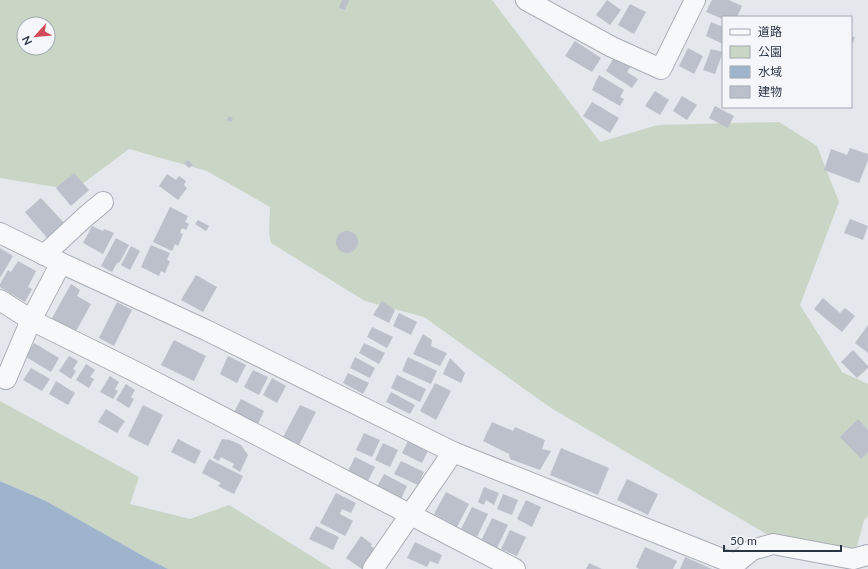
<svg xmlns="http://www.w3.org/2000/svg" width="868" height="569" viewBox="0 0 868 569" font-family="Lato,'Noto Sans JP',sans-serif">
<style>
.green{fill:#c9d6c5;fill-rule:evenodd}
.water{fill:#9fb4cc}
.building{fill:#bbc0ca}
.lines{fill:none;stroke-linecap:round;stroke-linejoin:round}
.minor-casing{stroke:#a9aeb7;stroke-width:22}
.minor{stroke:#f7f8fa;stroke-width:20}
</style>
<rect width="100%" height="100%" fill="#e4e7ec"/>
<g class="green">
<path d="M0 0H492L600 142 658 125 779 122 817 146 839 202 800 305 842 372 868 384V516L864 520 856 550 770 536 551 408 424 317 365 301 271 243 269 232 270 207 207 171 129 149 74 190 0 178ZM24 24H48V48H24Z"/>
<path d="M0 401 139 477 130 504 190 519 229 505 332 569H168L145 557 46 501 0 481Z"/>
</g>
<path class="water" d="M0 481 46 501 145 557 168 569H0Z"/>
<g class="building">
<path d="M342 0H349L345 10 339 8Z"/>
<path d="M607 0 621 10 610 25 596 15Z"/>
<path d="M712 0H729L742 6 737 17H723V19L706 12Z"/>
<path d="M630 4 646 12 634 34 618 25Z"/>
<path d="M711 22 723 27V44L706 36Z"/>
<path d="M851 36 855 37 851 47Z"/>
<path d="M575 41 601 58 592 72 565 56Z"/>
<path d="M688 48 703 56 694 74 679 66Z"/>
<path d="M711 49 723 52 715 74 703 70Z"/>
<path d="M615 56 631 66 627 72 638 79 632 88 606 71Z"/>
<path d="M599 75 624 90 620 97 624 99 620 106 592 90Z"/>
<path d="M655 91 669 100 660 115 645 106Z"/>
<path d="M682 96 697 105 687 120 673 111Z"/>
<path d="M592 102 619 118 610 133 583 116Z"/>
<path d="M715 106 734 116 728 128 709 118Z"/>
<path d="M229 116 233 118 231 122 227 120Z"/>
<path d="M850 148 868 154V160L859 183 824 170 831 149 847 155Z"/>
<path d="M188 160 193 165 189 168 184 163Z"/>
<path d="M74 173 89 190 71 206 56 188Z"/>
<path d="M167 174 176 180 179 176 186 181 184 185 187 188 178 200 159 186Z"/>
<path d="M41 198 65 224 48 239 25 212Z"/>
<path d="M170 207 188 216 185 222 189 224 186 230 182 228 180 233 183 234 178 246 175 244 172 251 153 242Z"/>
<path d="M850 219 868 226 863 240 844 233Z"/>
<path d="M198 220 209 226 206 231 195 224Z"/>
<path d="M92 226 103 231 104 229 114 233 103 254 83 243Z"/>
<circle cx="347" cy="242" r="11"/>
<path d="M116 238 129 245 120 262 117 263 112 272 101 266Z"/>
<path d="M151 245 170 253 167 260 170 261 165 273 161 271 159 276 141 267Z"/>
<path d="M131 246 140 251 130 270 121 265Z"/>
<path d="M0 248 13 256 0 278Z"/>
<path d="M18 261 36 271 28 287 32 289 25 302 0 287V284L8 270 11 272Z"/>
<path d="M196 275 217 287 203 312 181 300Z"/>
<path d="M71 284 80 290 77 296 91 304 75 333 51 320Z"/>
<path d="M823 298 840 313 845 308 855 316 842 332 814 309Z"/>
<path d="M382 301 395 310 389 323 373 315Z"/>
<path d="M117 302 132 310 114 346 99 338Z"/>
<path d="M399 313 417 322 411 335 393 326Z"/>
<path d="M868 325V353L855 343Z"/>
<path d="M372 327 393 337 387 348 367 337Z"/>
<path d="M423 334 432 340 431 346 447 353 440 366 413 354Z"/>
<path d="M174 340 206 356 194 381 161 365Z"/>
<path d="M34 343 59 358 51 372 26 357Z"/>
<path d="M364 343 385 353 379 364 359 353Z"/>
<path d="M853 350 868 366V368L857 378 841 362Z"/>
<path d="M69 356 78 361 73 369 76 371 71 379 59 371Z"/>
<path d="M228 356 246 365 237 383 220 374Z"/>
<path d="M355 357 375 368 370 378 350 368Z"/>
<path d="M408 357 437 371 431 384 402 371Z"/>
<path d="M450 358 465 373 461 383 443 374Z"/>
<path d="M86 364 95 370 90 377 94 379 89 388 76 380Z"/>
<path d="M31 368 50 379 42 391 23 380Z"/>
<path d="M253 370 268 377 259 395 244 387Z"/>
<path d="M348 373 369 383 363 394 343 383Z"/>
<path d="M397 375 426 389 420 402 391 388Z"/>
<path d="M110 376 119 382 115 389 118 391 113 399 100 392Z"/>
<path d="M272 378 286 386 277 403 263 395Z"/>
<path d="M56 381 75 393 68 405 49 394Z"/>
<path d="M435 383 451 391 436 420 420 411Z"/>
<path d="M126 384 135 390 131 397 134 399 129 408 116 400Z"/>
<path d="M391 392 415 405 410 414 386 402Z"/>
<path d="M241 399 264 411 258 424 234 412Z"/>
<path d="M143 405 163 415 148 446 128 436Z"/>
<path d="M300 405 316 412 298 447 282 439Z"/>
<path d="M106 409 125 421 117 433 98 422Z"/>
<path d="M858 419 868 430V452L861 459 840 437Z"/>
<path d="M492 422 513 431 515 427 545 440 542 449 551 451 540 470 510 459 509 454 483 441Z"/>
<path d="M364 433 380 440 372 457 356 450Z"/>
<path d="M178 439 201 451 195 464 171 452Z"/>
<path d="M222 439 230 440 241 445 248 455 240 472 232 467 234 464 221 457 219 461 213 458Z"/>
<path d="M409 439 429 449 422 463 402 453Z"/>
<path d="M383 443 398 450 390 467 375 460Z"/>
<path d="M561 448 609 468 598 495 550 475Z"/>
<path d="M355 457 375 467 368 481 348 471Z"/>
<path d="M209 459 243 476 234 494 218 486 221 483 202 473Z"/>
<path d="M401 461 424 472 418 485 394 474Z"/>
<path d="M384 474 407 486 401 499 377 487Z"/>
<path d="M627 479 658 494 648 515 617 500Z"/>
<path d="M484 487 499 493 494 505 486 500 484 505 478 502Z"/>
<path d="M446 492 469 504 457 527 434 514Z"/>
<path d="M336 493 356 503 351 513 342 509 340 514 353 521 345 536 320 523Z"/>
<path d="M503 494 518 500 512 515 497 509Z"/>
<path d="M526 500 541 507 532 527 517 519Z"/>
<path d="M472 507 488 514 477 537 461 529Z"/>
<path d="M492 518 508 525 497 548 481 541Z"/>
<path d="M316 526 339 537 333 550 309 539Z"/>
<path d="M510 530 526 537 517 556 501 549Z"/>
<path d="M361 536 372 544 371 546 375 549 362 569 346 558Z"/>
<path d="M415 542 442 555 438 564 430 561 427 567 407 558Z"/>
<path d="M645 547 677 561 673 569H639L636 567Z"/>
<path d="M685 557 712 569H680Z"/>
<path d="M589 563 602 569H586Z"/>
</g>
<g class="lines">
<g class="minor-casing">
<g id="minor">
<path d="M526 0 612 47 661 69 695 0"/>
<path d="M0 233 61 263 206 330 453 452 735 564 752 550 773 544 853 559 868 555"/>
<path d="M44 255 85 217 103 202"/>
<path d="M0 300 31 320 134 371 515 569"/>
<path d="M6 379 31 320 61 263"/>
<path d="M373 569 453 452"/>
</g>
</g>
<use href="#minor" class="minor"/>
</g>
<rect x="722" y="16" width="130" height="92" fill="#f4f6f9" stroke="#a4a8b1"/>
<rect x="730" y="29" width="20" height="6" fill="#f7f8fa" stroke="#a4a8b1"/>
<text x="758" y="36" font-size="12" fill="#2b3445">道路</text>
<rect x="730" y="46" width="20" height="12" fill="#c9d6c5" stroke="#a4a8b1"/>
<text x="758" y="56" font-size="12" fill="#2b3445">公園</text>
<rect x="730" y="66" width="20" height="12" fill="#9fb4cc" stroke="#a4a8b1"/>
<text x="758" y="76" font-size="12" fill="#2b3445">水域</text>
<rect x="730" y="86" width="20" height="12" fill="#bbc0ca" stroke="#a4a8b1"/>
<text x="758" y="96" font-size="12" fill="#2b3445">建物</text>
<g transform="translate(36 36) rotate(243)"><circle r="19" fill="#f4f6f9" stroke="#a4a8b1"/>
<path d="M0-3L7 15L0 10L-7 15Z" fill="#d1495b"/>
<text y="-6" font-size="11" font-weight="bold" text-anchor="middle" fill="#2b3445">N</text>
</g>
<path d="M724 545v6h117v-6" fill="none" stroke="#2b3445" stroke-width="2"/>
<text x="730" y="545" font-size="12" fill="#2b3445" stroke="#f4f6f9" stroke-width="3" paint-order="stroke">50 m</text>
</svg>
